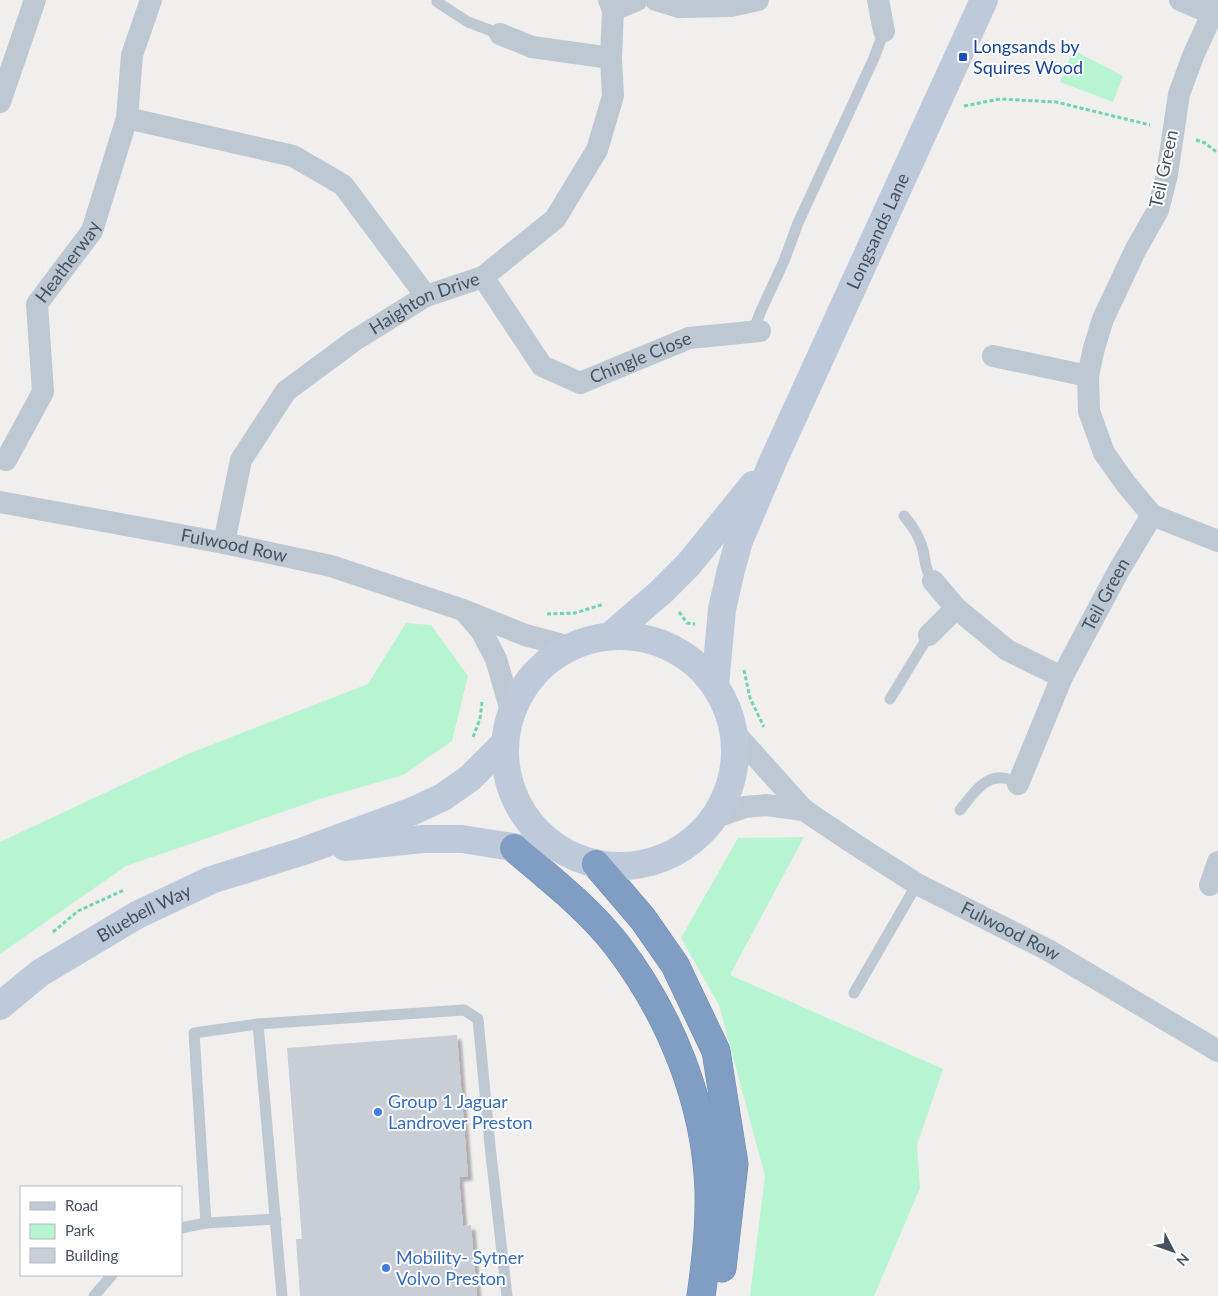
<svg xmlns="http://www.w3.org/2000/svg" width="1218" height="1296" viewBox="0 0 1218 1296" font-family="Lato,sans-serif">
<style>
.green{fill:#b7f4d1}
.building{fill:#c9cdd5;filter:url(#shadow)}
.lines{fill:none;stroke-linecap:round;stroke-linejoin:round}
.motorway-casing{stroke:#6b89af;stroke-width:29}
.path{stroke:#6bd6a6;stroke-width:3;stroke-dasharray:4 2.5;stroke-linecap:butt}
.service{stroke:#bdc8d2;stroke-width:11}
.minor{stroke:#bdc8d2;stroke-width:22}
.secondary{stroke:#becada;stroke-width:28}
.motorway{stroke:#809ec3;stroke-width:28}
.transit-dot{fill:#1a4fb4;stroke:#fff;stroke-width:2}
.shop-dot{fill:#3f7fe0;stroke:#fff;stroke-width:2}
.labels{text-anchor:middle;stroke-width:4;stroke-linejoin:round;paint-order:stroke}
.transit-label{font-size:18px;fill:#164399;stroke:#fff;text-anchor:start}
.street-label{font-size:18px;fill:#44515e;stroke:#fff}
.shop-label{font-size:18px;fill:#366cbe;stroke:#fff;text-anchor:start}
</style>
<defs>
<filter id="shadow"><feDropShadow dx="4.5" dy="4.5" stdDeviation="1" flood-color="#0004"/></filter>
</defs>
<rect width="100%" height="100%" fill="#f1eeee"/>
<g class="green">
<path d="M1073 50 1123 76 1113 102 1060 82Z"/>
<path d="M406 623 431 625 468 676 452 741 403 775 323 798 126 866 0 954V842L188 754 368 684Z"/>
<path d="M804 837 730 975 943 1069 917 1145 920 1188 874 1296H750L765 1176 719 1005 681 938 738 838Z"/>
</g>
<path class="building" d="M457 1035 468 1176 459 1177 463 1226 471 1225 477 1296H300L296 1239H302L287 1048Z"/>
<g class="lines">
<g class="motorway-casing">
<g id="motorway">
<path d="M514 848C549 878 587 907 616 944 670 1014 706 1102 709 1191 710 1226 706 1262 701 1296"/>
<path d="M596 864 643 919 675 965 716 1051 734 1164 722 1268"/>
</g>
</g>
<g class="path">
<path d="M964 106 1000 99 1056 102 1150 125"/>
<path d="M1196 140 1205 143 1218 153"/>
<path d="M679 612 687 623 695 624"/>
<path d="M547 614 575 613 604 604"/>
<path d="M744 670 750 698 764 727"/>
<path d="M473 737 480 719 482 702"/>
<path d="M53 932 78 911 124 890"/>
</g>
<g class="service">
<path d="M437 2 468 22 500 34"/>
<path d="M753 332 760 313 784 261 798 223 874 58 884 31"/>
<path d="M904 516C913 526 922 541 924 555 926 567 926 570 933 581"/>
<path d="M890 699 929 635"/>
<path d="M960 810C970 798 984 775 1003 778 1008 778 1014 782 1018 784"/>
<path d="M854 993 917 884"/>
<path d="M258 1024 464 1010 478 1019 490 1146 507 1296"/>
<path d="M206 1223 194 1033 258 1024 282 1296"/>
<path d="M181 1228 206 1223 276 1219"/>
<path d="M94 1296 112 1275"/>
</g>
<g class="minor">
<path d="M656 0 679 7 731 6 758 0"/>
<path d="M878 0 884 31"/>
<path d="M1180 0 1212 14 1218 5"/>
<path d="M613 10 637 0"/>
<path d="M1212 14 1193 56 1179 94 1167 175 1158 210 1135 251 1103 319 1094 348 1088 376 1089 411 1104 453 1126 484 1152 515 1218 541"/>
<path d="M500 34 532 47 611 58"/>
<path d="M0 102 35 0"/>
<path d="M127 118 293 156 343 185 426 296"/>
<path id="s1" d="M483 277 542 366 580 383 689 338 760 331"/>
<path d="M993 356 1088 376"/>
<path id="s2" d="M6 460 43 392 37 304 92 231 127 118 132 55 151 0"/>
<path id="s3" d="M0 502 224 543 331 566 463 610 525 635 570 647"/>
<path id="s4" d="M224 543 241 460 286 391 355 340 426 296 483 277 555 219 597 150 613 96 611 58 613 10 609 0"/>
<path d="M933 581 956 608 1007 650 1062 677"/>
<path d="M465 612 482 632 496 659 511 711"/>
<path d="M929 635 956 608"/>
<path id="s5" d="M733 731 804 810 856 845 917 884 1048 950 1218 1051"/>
<path id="s6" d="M1018 784 1062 677 1119 570 1152 515"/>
<path d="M713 818 745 807 766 805 804 810"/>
<path d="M1210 885 1218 862"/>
</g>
<g class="secondary">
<path d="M610 636 661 592 689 564 753 485"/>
<circle cx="620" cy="751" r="115"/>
<path id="s7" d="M715 685 722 609 731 570 739 541 773 461 984 0"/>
<path d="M345 847 423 839H462L538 851"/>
<path id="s8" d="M0 1006 40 973 137 915 211 880 304 851 413 811 443 797 470 778 505 743"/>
</g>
<use href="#motorway" class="motorway"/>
</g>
<rect class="transit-dot" x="958" y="52" width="10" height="10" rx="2.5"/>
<g class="shop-dot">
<circle cx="378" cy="1112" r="5"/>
<circle cx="386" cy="1268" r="5"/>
</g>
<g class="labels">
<g class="transit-label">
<text x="973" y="53">Longsands by<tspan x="973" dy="21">Squires Wood</tspan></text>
</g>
<g class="street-label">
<text transform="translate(1164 169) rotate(-78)" y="6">Teil Green</text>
<text dy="6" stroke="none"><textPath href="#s7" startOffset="486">Longsands Lane</textPath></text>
<text dy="6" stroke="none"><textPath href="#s2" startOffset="218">Heatherway</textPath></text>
<text dy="6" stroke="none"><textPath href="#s4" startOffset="332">Haighton Drive</textPath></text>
<text dy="6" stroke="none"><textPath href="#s1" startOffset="214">Chingle Close</textPath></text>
<text dy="6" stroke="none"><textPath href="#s3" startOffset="238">Fulwood Row</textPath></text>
<text dy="6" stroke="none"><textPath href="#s6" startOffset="209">Teil Green</textPath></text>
<text dy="6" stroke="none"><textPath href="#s8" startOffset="172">Bluebell Way</textPath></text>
<text dy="6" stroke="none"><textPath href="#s5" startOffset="346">Fulwood Row</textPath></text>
</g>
<g class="shop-label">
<text x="388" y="1108">Group 1 Jaguar<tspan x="388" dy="21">Landrover Preston</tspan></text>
<text x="396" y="1264">Mobility- Sytner<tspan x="396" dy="21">Volvo Preston</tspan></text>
</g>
</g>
<rect x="20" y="1186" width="162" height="90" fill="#ffffff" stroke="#b4b9bf"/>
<rect x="30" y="1202" width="25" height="8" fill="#becada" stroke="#b4b9bf"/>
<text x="65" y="1211" font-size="15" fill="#44515e">Road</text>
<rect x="30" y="1224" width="25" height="15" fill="#b7f4d1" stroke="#b4b9bf"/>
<text x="65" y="1236" font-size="15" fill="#44515e">Park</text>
<rect x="30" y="1248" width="25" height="15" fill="#c9cdd5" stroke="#b4b9bf"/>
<text x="65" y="1261" font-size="15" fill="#44515e">Building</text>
<g transform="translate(1173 1251) rotate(131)" stroke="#ffffff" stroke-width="4" paint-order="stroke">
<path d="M0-4L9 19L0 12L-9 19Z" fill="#44515e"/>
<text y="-8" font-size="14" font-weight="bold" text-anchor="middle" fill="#44515e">N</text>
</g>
</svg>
